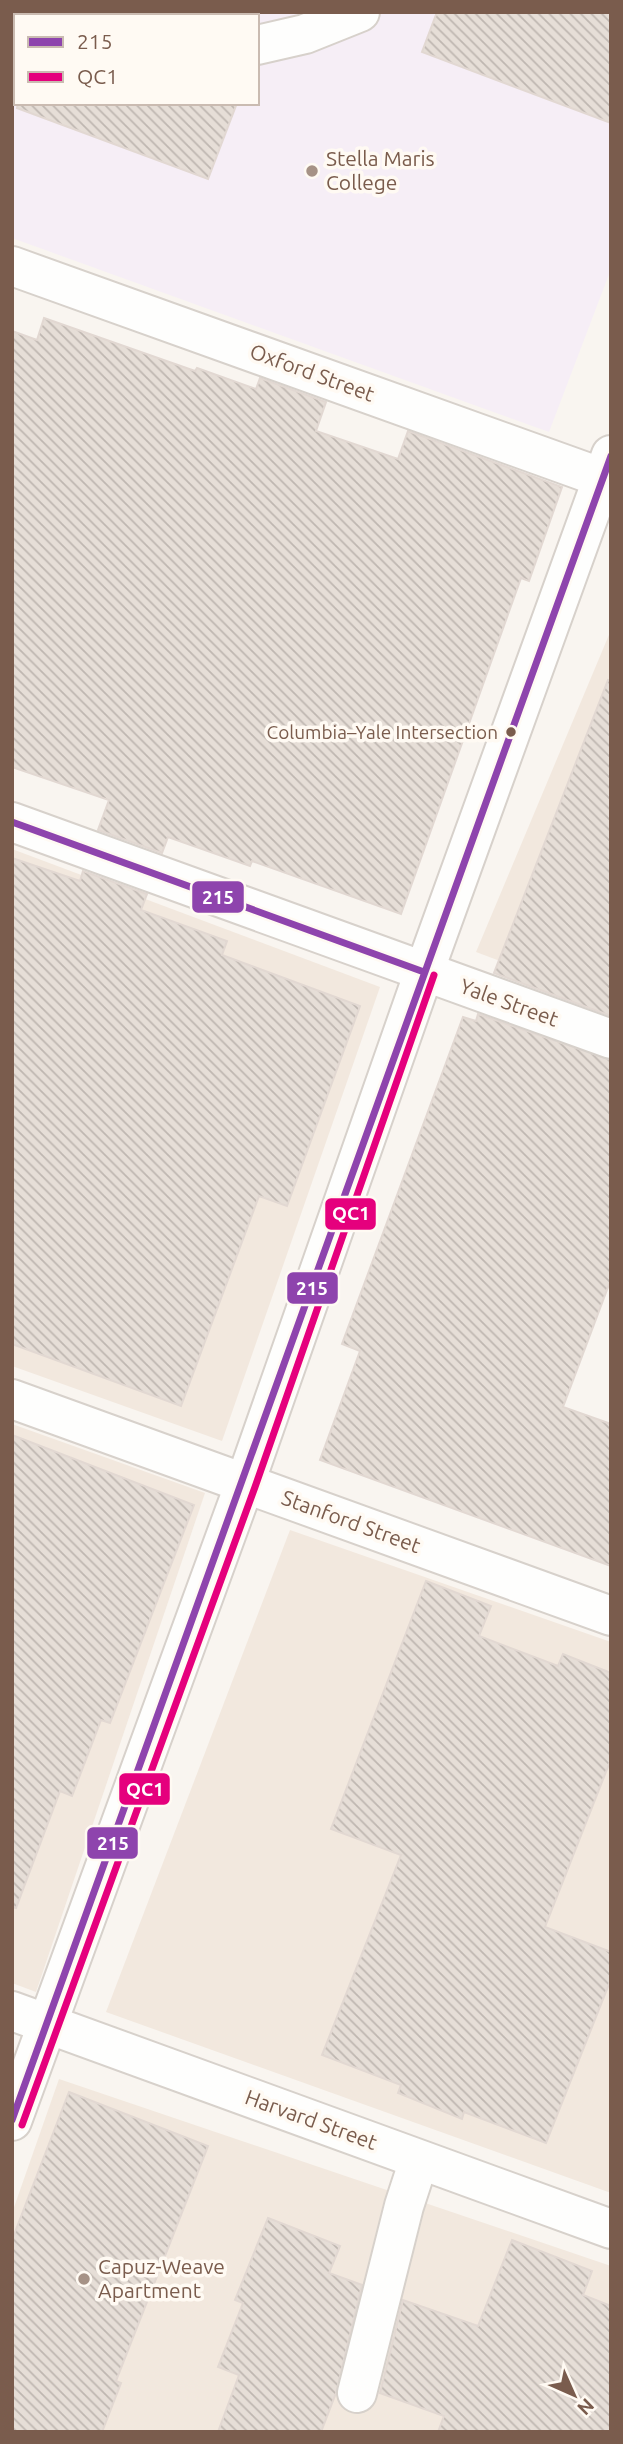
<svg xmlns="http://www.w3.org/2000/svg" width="623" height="2444" viewBox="0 0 623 2444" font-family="Ubuntu,sans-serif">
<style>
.residential{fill:#f2e8de}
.education{fill:#f6eef6;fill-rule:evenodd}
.building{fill:url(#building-back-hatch);stroke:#e2d8d2;stroke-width:2}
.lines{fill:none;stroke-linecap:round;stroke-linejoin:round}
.minor-casing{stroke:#d7d1cb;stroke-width:42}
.minor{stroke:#fefefd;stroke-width:38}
.bus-1-casing{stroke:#fffaf3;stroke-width:12}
.bus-2-casing{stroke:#fffaf3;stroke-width:12}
.bus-1{stroke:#8e44ad;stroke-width:7}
.bus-2{stroke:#e5007d;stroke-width:7}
.poi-dot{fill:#a69286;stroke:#fffaf3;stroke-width:2.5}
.bus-dot{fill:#7a5c4d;stroke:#fffaf3;stroke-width:2.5}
.labels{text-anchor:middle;stroke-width:7;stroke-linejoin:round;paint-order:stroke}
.bus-label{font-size:19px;fill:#7a5c4d;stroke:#fffaf3;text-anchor:end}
.poi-label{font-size:21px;fill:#7a5c4d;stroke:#fffaf3;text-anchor:start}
.street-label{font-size:21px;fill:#7a5c4d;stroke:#fffaf3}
.line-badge{stroke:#fffaf3;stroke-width:2.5}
.badge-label{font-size:19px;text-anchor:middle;font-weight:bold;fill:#fff}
</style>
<defs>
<pattern id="building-back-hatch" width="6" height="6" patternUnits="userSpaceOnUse" patternTransform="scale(1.75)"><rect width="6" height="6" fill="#e6ded7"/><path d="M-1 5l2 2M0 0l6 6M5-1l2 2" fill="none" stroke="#bfb7b1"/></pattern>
</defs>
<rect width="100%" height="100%" fill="#f9f5f0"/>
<g class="residential">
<path d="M611 630V1003L476 952Z"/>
<path d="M12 849 380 987 222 1441 12 1366Z"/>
<path d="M12 1424 205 1493 36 1992 12 1983Z"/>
<path d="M290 1530 611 1642V2193L106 2012Z"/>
<path d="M59 2079 611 2266V2432H12V2213Z"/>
</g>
<path class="education" d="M12 12H611V269L549 432 12 238ZM16 16H257V103H16Z"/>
<g class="building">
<path d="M437 12H611V123L422 52Z"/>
<path d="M18 103H237L208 179 17 108Z"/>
<path d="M44 318 195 371 197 368 256 389 260 378 326 402 316 431 398 459 408 431 562 487 529 581 521 578 401 914 252 861 250 866 168 837 162 853 98 830 109 800 12 767V331L37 340Z"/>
<path d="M608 680 611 681V1016L494 973Z"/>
<path d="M12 858 80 881 83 871 147 894 141 910 227 941 222 955 360 1006 287 1206 259 1196 181 1406 12 1344Z"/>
<path d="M478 1014 611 1060V1279L563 1407 611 1424V1566L320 1460 360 1351 342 1344 463 1017 476 1021Z"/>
<path d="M12 1435 194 1505 110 1723 101 1720 72 1796 60 1791 16 1908 12 1907Z"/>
<path d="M426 1581 491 1606 479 1636 558 1666 563 1654 611 1673V1759L545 1927 611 1952V1979L546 2143 464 2112 462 2119 398 2093 401 2085 322 2055 401 1855 331 1829Z"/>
<path d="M69 2092 208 2146 116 2381 121 2383 102 2432H12V2240Z"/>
<path d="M268 2218 340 2246 329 2273 362 2285 336 2393 321 2432H218L239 2375 218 2367 243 2303 235 2300Z"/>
<path d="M512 2240 592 2271 583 2295 611 2306V2432H438L444 2416 380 2393 403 2300 478 2326Z"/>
</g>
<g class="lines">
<g class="minor-casing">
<g id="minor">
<path d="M234 16 235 12"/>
<path d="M257 45 305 34 360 12"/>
<path d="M12 266 611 481"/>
<path d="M12 822 611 1039"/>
<path d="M12 1399 611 1616"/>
<path d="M12 2011 611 2229"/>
<path d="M12 2121 245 1483 424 972 611 455"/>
<path d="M357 2393 404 2206 419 2160"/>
</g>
</g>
<use href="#minor" class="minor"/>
<g class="bus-1-casing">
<g id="bus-1">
<path d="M12 822 424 972"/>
<path d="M12 2120C215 1566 410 1010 611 456"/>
</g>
</g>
<g class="bus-2-casing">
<path id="bus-2" d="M22 2125 255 1487 434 975"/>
</g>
<use href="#bus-1" class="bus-1"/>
<use href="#bus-2" class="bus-2"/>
</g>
<g class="poi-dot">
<circle cx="312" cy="171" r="7"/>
<circle cx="84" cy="2279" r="7"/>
</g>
<circle class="bus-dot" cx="511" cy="732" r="6"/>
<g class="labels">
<g class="bus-label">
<text x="498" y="739">Columbia–Yale Intersection</text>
</g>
<g class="poi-label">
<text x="326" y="166">Stella Maris<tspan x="326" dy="24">College</tspan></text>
<text x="98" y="2274">Capuz-Weave<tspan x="98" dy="24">Apartment</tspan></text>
</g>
<g class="street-label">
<text transform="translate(312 373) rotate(20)" y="7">Oxford Street</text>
<text transform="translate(509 1003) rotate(20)" y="7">Yale Street</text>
<text transform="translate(351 1522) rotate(20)" y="7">Stanford Street</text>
<text transform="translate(311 2120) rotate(20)" y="7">Harvard Street</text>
</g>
</g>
<g class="line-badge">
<rect x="191" y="880" width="54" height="34" rx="7" fill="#8e44ad"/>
<rect x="324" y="1197" width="53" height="34" rx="7" fill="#e5007d"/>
<rect x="286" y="1271" width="53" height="34" rx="7" fill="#8e44ad"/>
<rect x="118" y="1772" width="53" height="34" rx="7" fill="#e5007d"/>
<rect x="86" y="1826" width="53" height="34" rx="7" fill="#8e44ad"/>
</g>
<g class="badge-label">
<text x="218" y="904">215</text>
<text x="351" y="1220">QC1</text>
<text x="312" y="1295">215</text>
<text x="145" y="1796">QC1</text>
<text x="113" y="1850">215</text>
</g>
<rect width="623" height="2444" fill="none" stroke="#7a5c4d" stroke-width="28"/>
<rect x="14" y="14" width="245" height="91" fill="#fffaf3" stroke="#cabbb1" stroke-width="2"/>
<rect x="28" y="37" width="35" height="10" fill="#8e44ad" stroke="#cabbb1" stroke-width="2"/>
<text x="77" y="49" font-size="21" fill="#7a5c4d">215</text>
<rect x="28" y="72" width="35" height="10" fill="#e5007d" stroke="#cabbb1" stroke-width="2"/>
<text x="77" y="84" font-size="21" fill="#7a5c4d">QC1</text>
<g transform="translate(574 2395) rotate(135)" stroke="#fffaf3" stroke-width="5" paint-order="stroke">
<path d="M0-5L12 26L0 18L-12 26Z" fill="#7a5c4d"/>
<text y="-10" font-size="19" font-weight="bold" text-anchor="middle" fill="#7a5c4d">N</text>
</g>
</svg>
